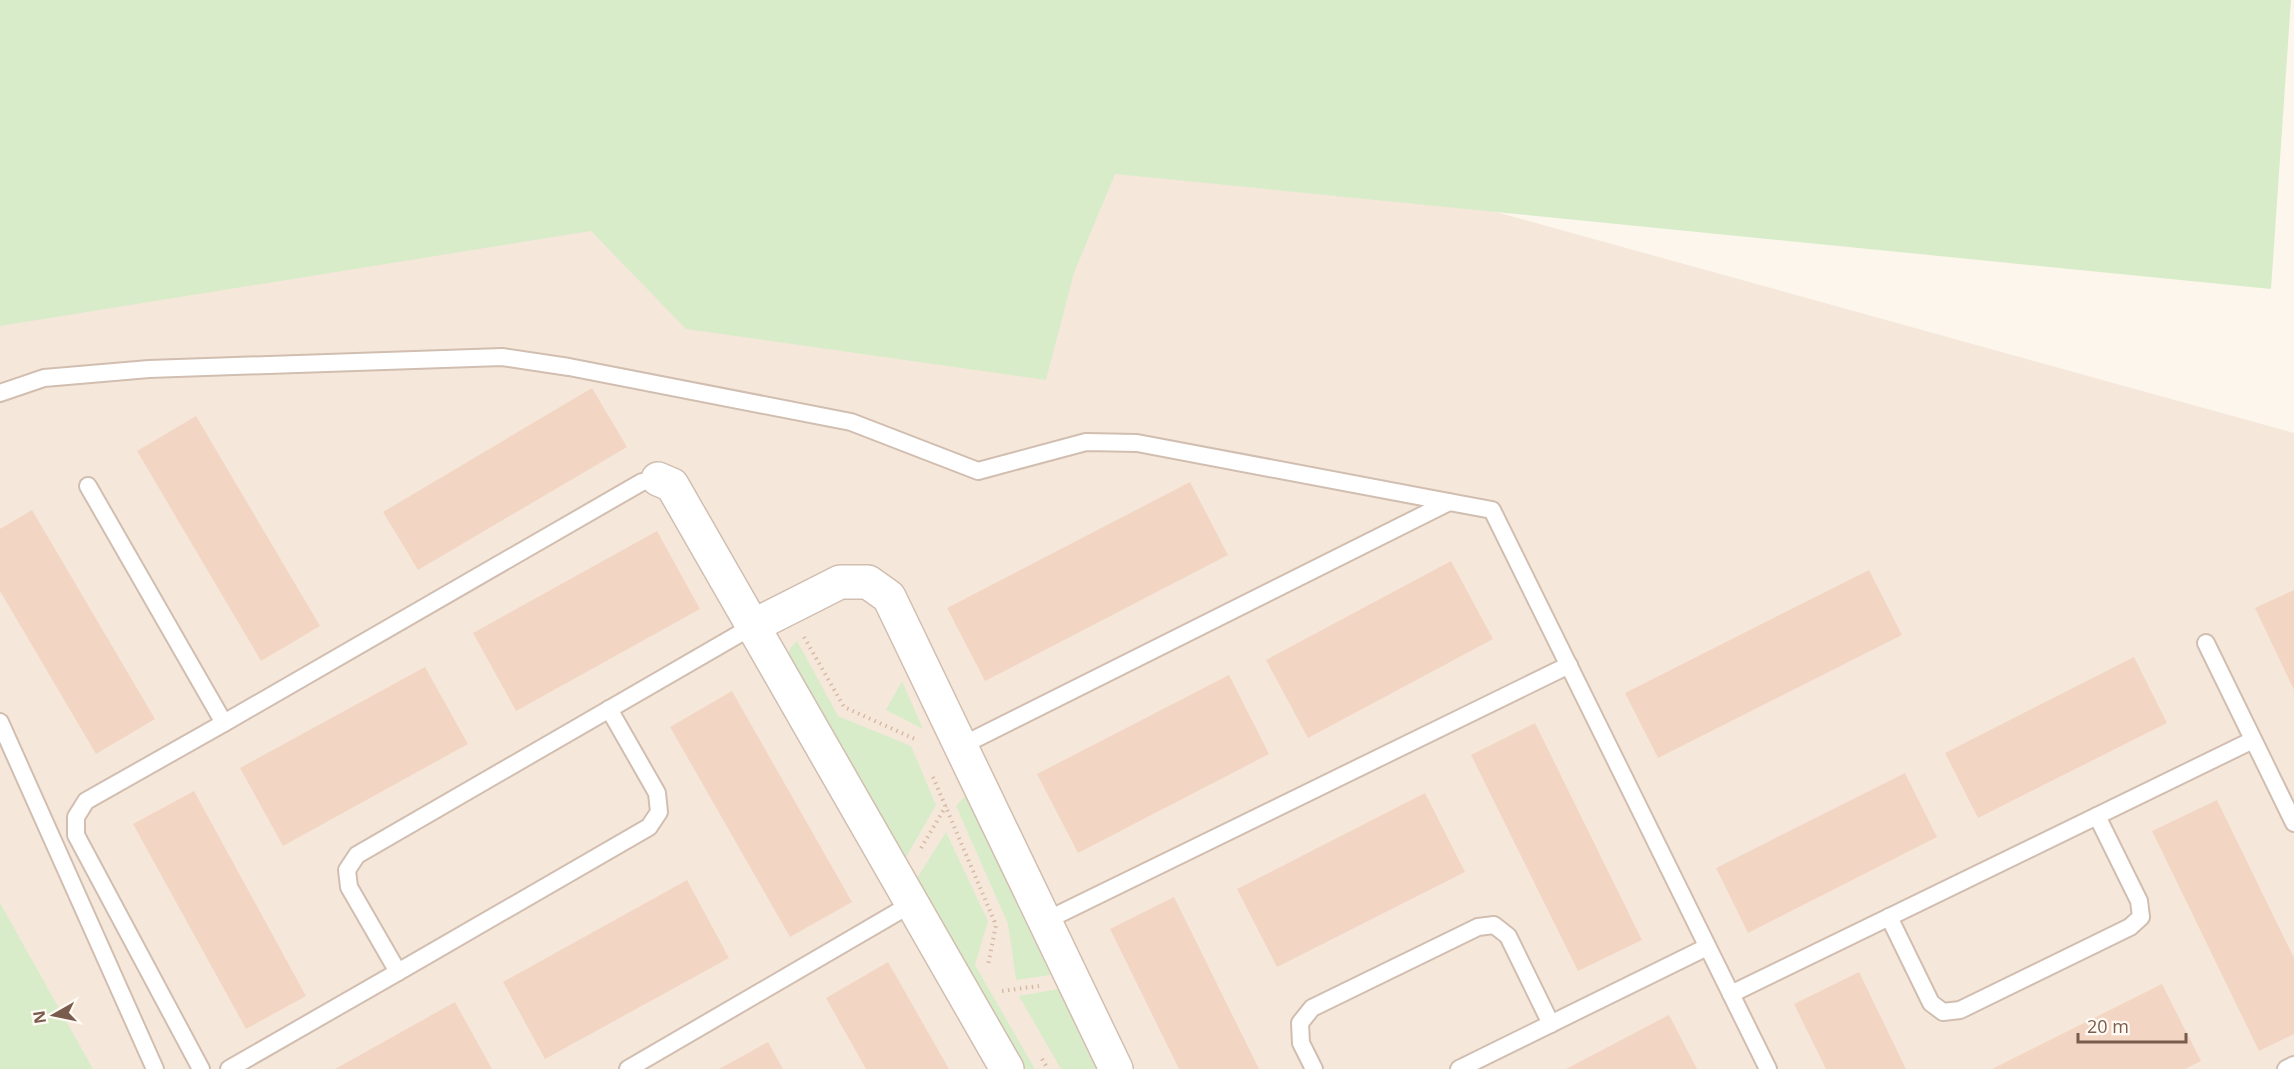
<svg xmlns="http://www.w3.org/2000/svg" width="2294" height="1069" viewBox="0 0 2294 1069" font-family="'Open Sans',sans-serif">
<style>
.residential{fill:#f5e8da}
.green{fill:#d8ecc9}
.building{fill:#f3d5c3}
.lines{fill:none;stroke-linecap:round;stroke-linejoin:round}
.service-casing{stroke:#d1beb0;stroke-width:20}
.minor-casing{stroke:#d1beb0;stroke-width:36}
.path{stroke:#d9b8a5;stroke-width:4;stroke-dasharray:1.5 4.5;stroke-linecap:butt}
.service{stroke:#fff;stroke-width:16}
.minor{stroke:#fff;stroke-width:33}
</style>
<rect width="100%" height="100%" fill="#fdf6ec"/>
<path class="residential" d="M901 47 2294 433V1069H0V155Z"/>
<g class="green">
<path d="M0 0H2291L2271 289 1115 174 1074 273 1046 380 686 329 591 231 0 326Z"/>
<path d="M797 641 838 716 911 746 936 805 898 871 787 662 790 648Z"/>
<path d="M902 681 923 729 886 710Z"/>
<path d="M966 795 1051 975 1016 980 1008 924 956 806Z"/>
<path d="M946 832 988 921 975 965 1035 1069H1012L909 891Z"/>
<path d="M0 903 93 1069H0Z"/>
<path d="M1058 989 1096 1069H1061L1019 996Z"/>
</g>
<g class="building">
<path d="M592 388 627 447 418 570 383 512Z"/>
<path d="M196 416 320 626 261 661 137 451Z"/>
<path d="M1190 482 1228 555 985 681 947 608Z"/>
<path d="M32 510 155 719 96 754 0 591V529Z"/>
<path d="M657 531 700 609 516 711 473 633Z"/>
<path d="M1451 561 1493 639 1308 738 1266 660Z"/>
<path d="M1869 570 1902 635 1658 758 1625 693Z"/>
<path d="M2294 590V690L2255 608Z"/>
<path d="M2134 657 2167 723 1978 818 1945 753Z"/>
<path d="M425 667 468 744 283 846 240 768Z"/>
<path d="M1229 675 1269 754 1078 853 1037 774Z"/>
<path d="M732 691 852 902 790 937 670 727Z"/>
<path d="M1535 723 1642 940 1578 971 1471 755Z"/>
<path d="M1905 773 1937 837 1748 933 1716 868Z"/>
<path d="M194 791 306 996 246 1029 133 824Z"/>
<path d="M1425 793 1465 872 1277 967 1237 889Z"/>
<path d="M2217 800 2294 958V1034L2259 1051 2152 831Z"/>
<path d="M687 880 729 958 545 1059 503 982Z"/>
<path d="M1174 897 1259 1069H1179L1110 929Z"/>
<path d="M888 962 949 1069H866L826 998Z"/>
<path d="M1859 972 1906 1069H1826L1794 1004Z"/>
<path d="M2162 984 2201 1061 2185 1069H1992Z"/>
<path d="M455 1002 492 1069H335Z"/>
<path d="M1669 1015 1697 1069H1566Z"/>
<path d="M768 1042 783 1069H719Z"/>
</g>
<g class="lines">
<g class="service-casing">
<g id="service">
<path d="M0 393 44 378 149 369 502 357 569 367 851 422 978 471 1086 442 1137 443 1449 502"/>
<path d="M88 486 224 723 642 482 658 479"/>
<path d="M2206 643 2294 823"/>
<path d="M0 722 155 1069"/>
<path d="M961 746 1449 502 1492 510 1768 1069"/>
<path d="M1889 917 1931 1003 1943 1012 1960 1010 2130 927 2141 917 2139 901 2097 816"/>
<path d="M1045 921 1569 665"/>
<path d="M398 972 649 827 659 812 657 793 609 709"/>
<path d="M1731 994 2253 740"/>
<path d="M201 1069 76 835V817L86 801 224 723"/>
<path d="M229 1069 398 972 349 887 347 870 357 855 753 626"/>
<path d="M628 1069 913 903"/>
<path d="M1314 1069 1301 1043 1300 1023 1312 1008 1478 927 1494 925 1508 936 1551 1024"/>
<path d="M1459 1069 1707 947"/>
<path d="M2286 1069 2294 1065"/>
</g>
</g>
<g class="minor-casing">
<g id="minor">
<path d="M658 479 672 485 1007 1069"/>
<path d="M753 626 840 582H868L889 597 1116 1069"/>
</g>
</g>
<g class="path">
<path d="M804 637 844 707 917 740"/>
<path d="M933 777 996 925 988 965"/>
<path d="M921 848 946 806"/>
<path d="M1002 991 1039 986"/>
<path d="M1042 1059 1048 1069"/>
</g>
<use href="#service" class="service"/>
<use href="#minor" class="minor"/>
</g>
<g transform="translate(54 1015) rotate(261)" stroke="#fffaf3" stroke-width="4.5" paint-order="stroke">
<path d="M0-4.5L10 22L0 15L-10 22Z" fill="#7a5c4d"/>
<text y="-9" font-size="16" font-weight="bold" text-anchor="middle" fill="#7a5c4d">N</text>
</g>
<path d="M2078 1033v9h108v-9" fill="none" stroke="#7a5c4d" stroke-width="3"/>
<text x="2087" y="1033" font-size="18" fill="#7a5c4d" stroke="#fffaf3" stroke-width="4.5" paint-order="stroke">20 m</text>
</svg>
